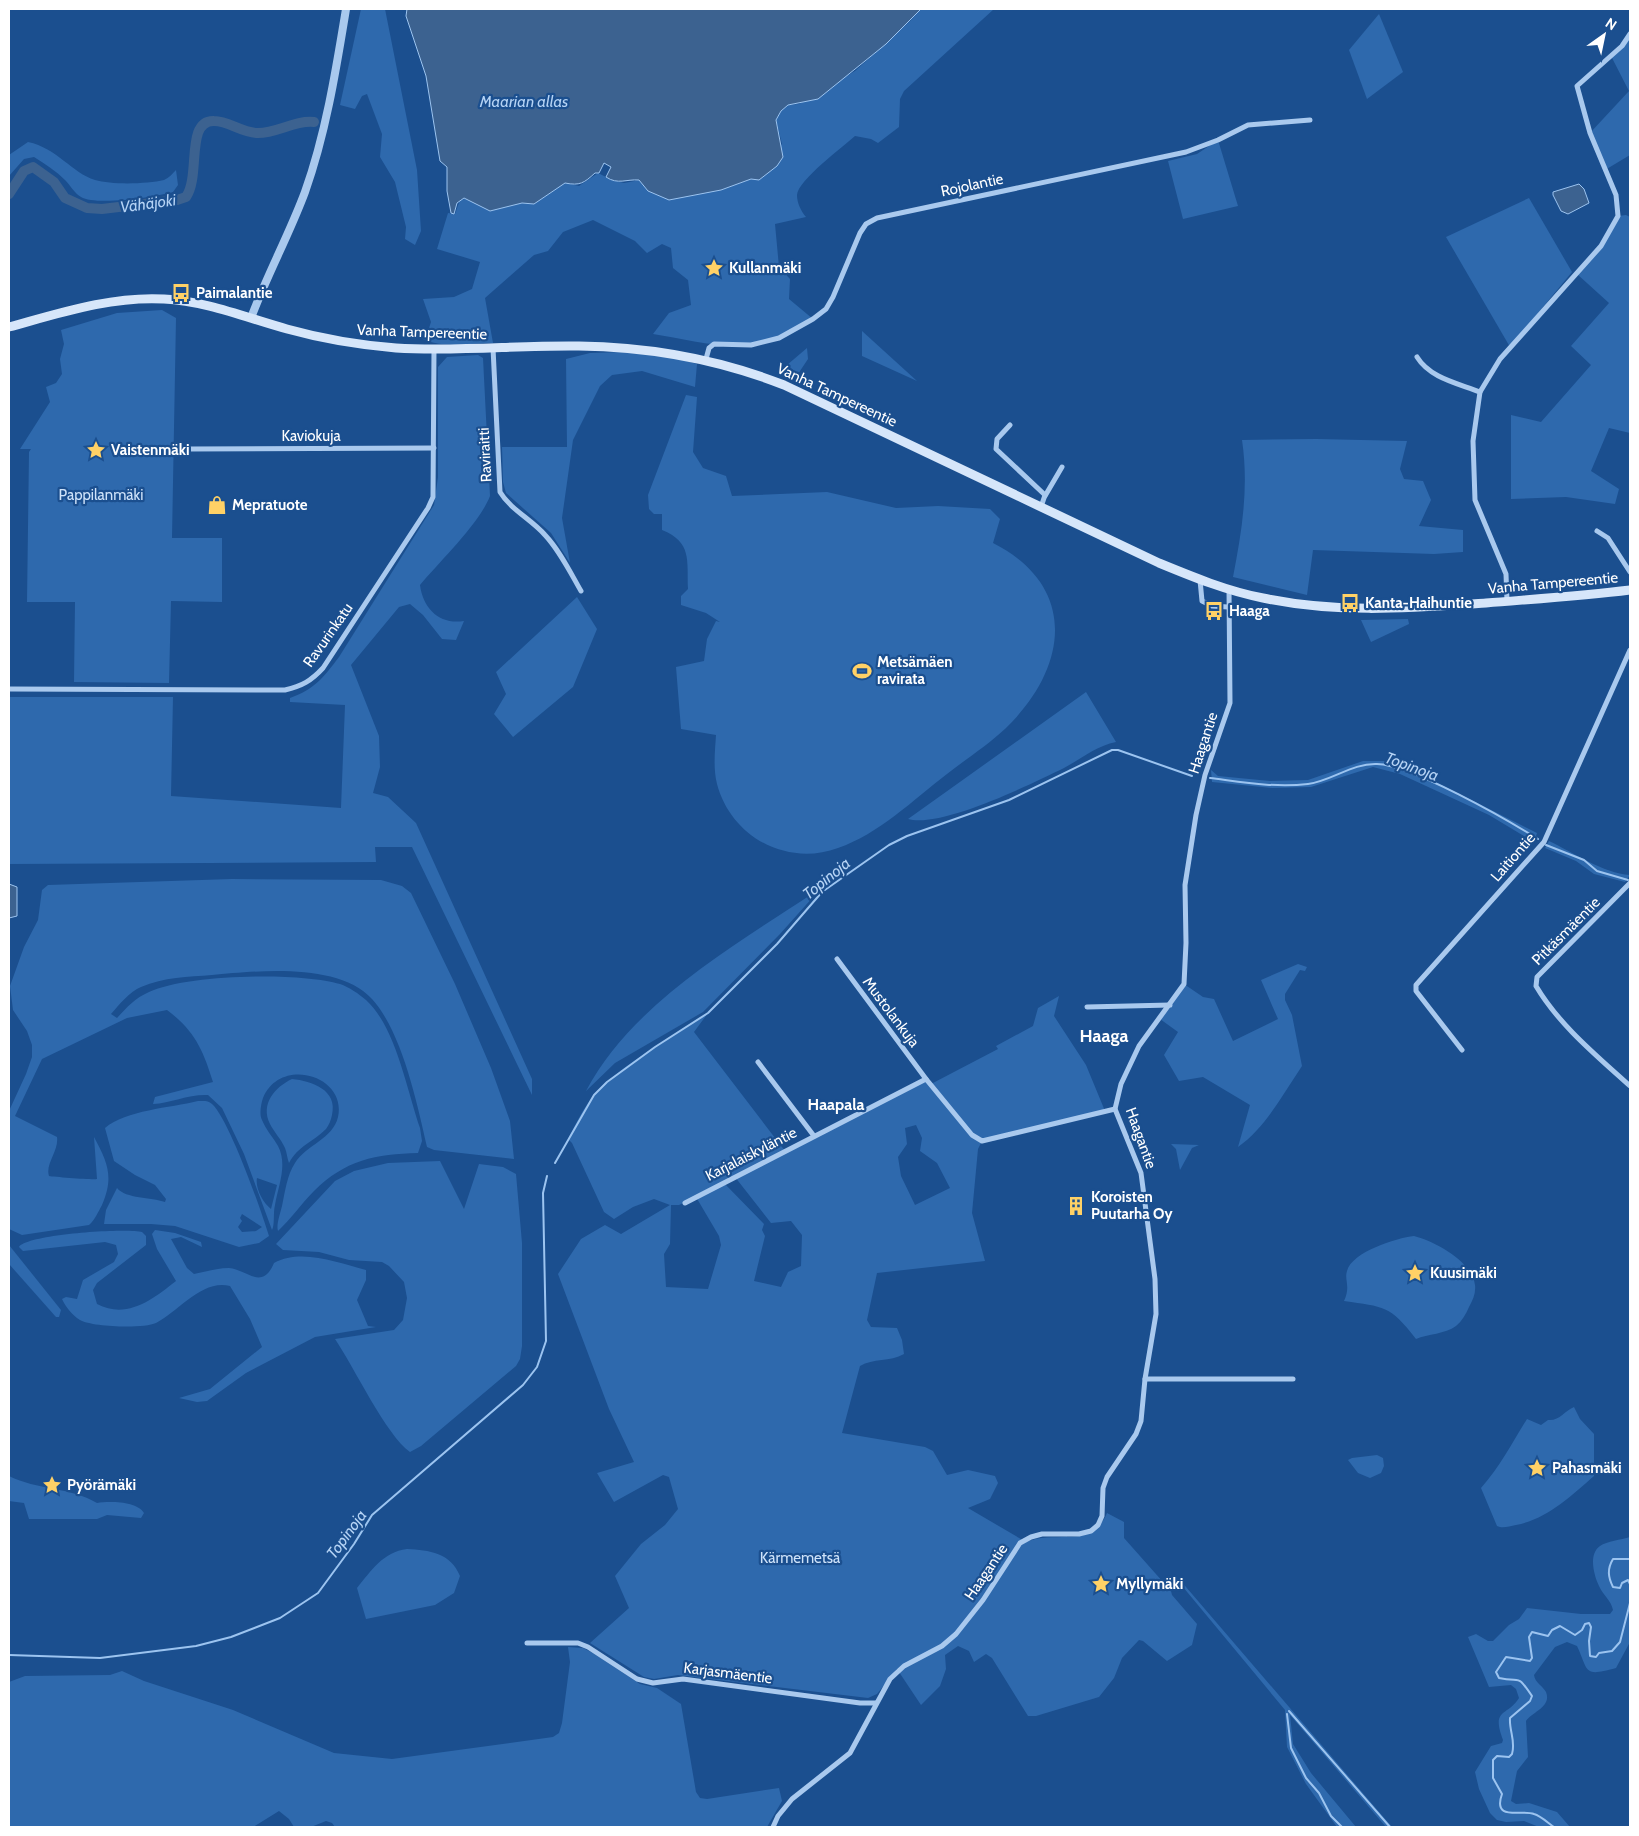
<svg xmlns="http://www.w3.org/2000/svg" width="1639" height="1836" viewBox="0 0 1639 1836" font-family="Cabin,sans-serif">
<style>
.green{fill:#2e69ad;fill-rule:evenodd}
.water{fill:#3c6290;stroke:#9cc4f0}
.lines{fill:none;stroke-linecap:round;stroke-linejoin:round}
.stream{stroke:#9cc4f0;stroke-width:2}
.river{stroke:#3c6290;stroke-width:10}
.minor{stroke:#a9c9ee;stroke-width:5}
.tertiary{stroke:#a9c9ee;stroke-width:8}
.secondary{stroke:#d6e6fa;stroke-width:9}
.labels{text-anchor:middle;stroke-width:4.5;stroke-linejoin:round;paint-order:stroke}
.street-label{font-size:15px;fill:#fff;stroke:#1b4f8f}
.poi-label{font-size:15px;font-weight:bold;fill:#fff;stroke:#1b4f8f;text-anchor:start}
.park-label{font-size:15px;fill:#cfe3fa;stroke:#1b4f8f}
.water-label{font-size:16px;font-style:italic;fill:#b5d3f5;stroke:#1b4f8f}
.neighbourhood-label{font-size:16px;font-weight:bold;fill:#fff;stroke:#1b4f8f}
.quarter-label{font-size:18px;font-weight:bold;fill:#fff;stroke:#1b4f8f}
</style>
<rect width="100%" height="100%" fill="#1b4f8f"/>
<g class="green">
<path d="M361 9H385L417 170 421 231 415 245 405 239 406 227 395 182 380 157 382 134 367 94 362 96 355 109 340 105Z"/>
<path d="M921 9H994L904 91 900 99 899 127 878 143 871 139 855 136C843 147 798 180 797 195 797 203 801 211 806 217L775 224 779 267 790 279 789 299 813 319C802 325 791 333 779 338 740 355 693 340 653 334L669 313 691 305 688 280 673 268 671 248 662 244 647 253 635 241 593 220 563 232 548 251 534 255 485 298 493 343C470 343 436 350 416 335L428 331 431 322 423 299 454 297 472 289 480 262 437 249 448 213 455 214 460 200 468 198 490 211 522 203 534 204 565 183 579 186 598 173 612 180 624 183 640 180 648 191 721 190 751 179 782 144 776 120 781 111 788 105 799 104 855 71 910 21Z"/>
<path d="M1379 14 1403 72 1367 99 1349 50Z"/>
<path d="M1630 34V155L1605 170 1590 133 1629 91 1611 56Z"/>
<path d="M1218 140 1238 206 1183 219 1168 161 1197 154Z"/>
<path d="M28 142C57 148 72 173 95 180 112 185 147 184 164 180 169 178 173 173 176 170L178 185 173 192C156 197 96 206 81 197 75 194 70 185 65 180 56 171 45 164 34 157L24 159 9 176V155Z"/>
<path d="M1529 198 1572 272 1510 347 1446 237Z"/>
<path d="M1626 215 1630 217V433L1609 428 1591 471 1619 489 1615 504 1566 497 1511 499V415L1541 422 1591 365 1571 346 1609 303 1577 274 1601 246 1618 216Z"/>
<path d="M162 310 176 318 172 538H222V602L171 601 169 683 74 682 75 602H27L29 452 31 449H20L50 402 46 387 56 383 62 374 60 359 64 344 61 330 117 313Z"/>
<path d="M862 331 917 381 862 356Z"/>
<path d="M807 348 808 359 798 374 787 365Z"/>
<path d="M622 352 672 357 697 364 695 387 642 371 612 375 600 386 573 440 562 518 570 563 551 533 506 493 503 482 502 447H567L566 359 590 353Z"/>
<path d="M478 355 483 358 490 496C479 524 440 561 420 585 423 609 440 625 464 621L456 640 442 639 423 615 410 604 399 607 351 665 379 736 380 767 373 793 388 797 416 823 532 1079V1095L412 847H375L376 862 9 864V697H173L171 796 341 808 345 705 290 702V698C315 689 323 678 339 657L434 505 438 477V367L447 357Z"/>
<path d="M686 395 697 397 693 452 703 468 726 476 732 496 827 492 896 508 938 506 990 509 1000 519 993 543C1078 586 1069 667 1006 728 988 745 966 759 947 774 913 800 879 834 838 848 787 867 731 837 717 784 713 768 715 751 716 735L681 729 676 667 704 661 707 639 716 621 720 622 706 613 681 605V596L688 589C687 560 692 542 662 530V514H654L649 509 648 495Z"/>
<path d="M1316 439 1407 441 1400 469 1404 479 1423 481 1431 500 1419 526 1463 530V552L1434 554 1313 550 1307 595 1233 577C1242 531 1249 487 1242 440Z"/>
<path d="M577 597 597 629 573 687 513 737 494 714 506 694 496 672Z"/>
<path d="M1408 619 1409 624 1371 642 1361 620Z"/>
<path d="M1086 692 1116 742C1096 746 1081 759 1064 768 1031 784 942 828 908 819Z"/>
<path d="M1363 761H1384L1406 767 1537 833 1534 842 1489 815 1400 774 1373 767 1311 787 1272 788 1212 782 1211 770 1218 776 1270 781 1308 780Z"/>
<path d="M1549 841C1574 853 1603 873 1630 875L1625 882 1594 874 1576 861 1545 848Z"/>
<path d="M232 879 381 880 402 886 411 893 455 984 491 1068 510 1121 514 1159 434 1150 427 1147C417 1103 402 1032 372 999 338 962 257 971 212 975 188 977 164 977 141 987 130 991 119 1005 111 1014L117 1018C127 1007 135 998 149 992 188 974 299 972 340 984 349 987 359 994 366 1000 396 1027 407 1091 420 1128L422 1141 418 1153C376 1154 345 1160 314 1191 301 1204 291 1219 278 1231 276 1225 280 1214 282 1206 285 1192 287 1175 295 1163 306 1145 333 1139 338 1117 347 1075 280 1056 263 1098 261 1104 259 1114 262 1120 266 1130 273 1137 278 1146 288 1165 278 1186 275 1205 273 1212 275 1225 272 1230L244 1154 222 1108 208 1095C189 1094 171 1103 153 1104L155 1097 213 1082C203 1050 195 1031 167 1010L127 1018 42 1059 15 1116 57 1137C59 1151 45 1164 49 1176 55 1177 94 1180 97 1179L94 1137C108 1163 114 1177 102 1205 98 1212 95 1220 89 1225L22 1235 9 1229V1111L26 1074 32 1057V1045L27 1031 13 1010 10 986 24 947 38 920 42 890 48 885ZM257 1178 277 1185 271 1209C263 1203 255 1188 257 1178Z"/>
<path d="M812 894 814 896 780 934 703 1012 615 1063 586 1091C632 1004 732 947 812 894Z"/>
<path d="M1298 964 1307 967 1305 971 1300 970 1285 994V1000L1292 1015 1302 1066C1283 1094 1266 1127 1238 1147L1250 1105 1203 1077 1179 1081 1164 1055 1178 1032 1160 1019 1184 984 1203 997 1214 999 1233 1041 1278 1019 1261 980Z"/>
<path d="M1059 996 1054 1016 1086 1065 1105 1111 982 1141 978 1149 972 1213 985 1261 877 1273 867 1320 871 1327 897 1328 902 1340 904 1354C890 1362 873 1358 860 1366L842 1433 925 1447 933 1451 947 1475 968 1470 995 1476 998 1483 990 1499 968 1508 1026 1542C1057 1529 1091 1551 1107 1513L1124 1522V1538L1171 1591 1172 1595 1197 1624 1192 1645 1167 1661 1143 1641 1139 1640 1122 1658 1114 1678 1099 1697 1036 1716H1028L992 1658 986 1654 974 1662 969 1651 958 1646 945 1655 946 1669 940 1686 921 1705 897 1669 877 1694 868 1698 678 1675 654 1679 644 1677 590 1643 629 1608 615 1576 641 1544 665 1525 678 1509 669 1477 663 1475 614 1502 597 1473 634 1462 609 1409 558 1274 581 1239 605 1225 621 1234 670 1205 654 1199 633 1207 614 1219 604 1212 572 1143 568 1139C576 1124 584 1106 596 1093 627 1060 671 1039 708 1013L694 1032 785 1151 926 1079 931 1084 998 1049 996 1046 1033 1026 1038 1008ZM916 1125 922 1138 920 1151 937 1163 950 1188 915 1205 901 1176 898 1157 907 1144 905 1128ZM735 1177 771 1223 791 1221 802 1235 801 1266 788 1272 781 1287 754 1281 765 1236 762 1230 764 1224 724 1183ZM696 1197 719 1236 721 1245 708 1289 666 1287 664 1254 670 1244 671 1205H679Z"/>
<path d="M292 1079C312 1081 338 1090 332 1115 331 1120 329 1125 326 1129 313 1142 298 1146 289 1163 287 1158 287 1153 285 1148 281 1139 274 1132 270 1124 260 1104 275 1087 292 1079Z"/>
<path d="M198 1101C203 1101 208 1100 212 1104 229 1119 261 1210 269 1236L259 1243 239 1247 175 1226 151 1224H104L106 1210 117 1188C126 1199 151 1197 165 1202L166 1199 155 1185 135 1175 114 1161 105 1128C126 1110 170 1108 198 1101ZM242 1214 262 1227 256 1231 242 1232 238 1227 242 1221 240 1218Z"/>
<path d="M1171 1144 1199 1145 1192 1148 1180 1170 1176 1149Z"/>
<path d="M440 1161 464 1209 479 1164 503 1167 516 1174 522 1243V1346L520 1359 516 1366 421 1446 410 1452C386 1435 354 1367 335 1339L394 1330 403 1320 407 1298 404 1282 389 1266 382 1262 349 1260 319 1252 283 1250 276 1244 335 1181 354 1171 388 1163Z"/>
<path d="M155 1230 175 1233 201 1242 202 1247 181 1237 171 1239 187 1268 194 1274C205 1272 218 1268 229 1268 248 1270 262 1291 274 1263 302 1248 338 1263 366 1270V1280L357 1300 368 1326 376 1327 315 1337 246 1373 207 1401 197 1402 179 1398 210 1389 262 1347 250 1319 230 1286C202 1279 179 1311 156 1323 143 1329 92 1327 80 1320 73 1316 65 1306 62 1299L66 1297 77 1299 83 1280 114 1262 118 1254 116 1245 105 1242 23 1251 19 1247C28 1234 126 1228 142 1232L146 1236V1245L97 1283 93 1290 97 1304C127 1320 153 1299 176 1281L157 1249 152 1234Z"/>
<path d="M1414 1236C1434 1241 1472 1261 1475 1285 1476 1293 1473 1300 1469 1307 1466 1314 1462 1321 1456 1326 1445 1334 1428 1334 1416 1339 1390 1305 1384 1307 1344 1301 1351 1286 1344 1280 1347 1271 1352 1252 1396 1238 1414 1236Z"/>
<path d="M9 1245 61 1310 59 1317H56L9 1264Z"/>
<path d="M1574 1407 1580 1419 1594 1434V1476C1570 1497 1547 1519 1516 1525 1509 1526 1503 1529 1497 1526L1481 1488C1500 1467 1512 1443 1527 1419L1541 1425 1548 1420C1560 1421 1564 1411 1574 1407Z"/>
<path d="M1377 1455 1383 1458 1384 1466 1381 1473 1370 1478 1358 1473 1348 1460 1352 1458Z"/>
<path d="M9 1476C37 1490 70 1487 97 1503 109 1501 137 1501 144 1513L141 1518 107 1515 97 1519H29L24 1503 9 1501Z"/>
<path d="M1630 1537V1642L1616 1668C1583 1677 1589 1672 1577 1646L1567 1642 1555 1647 1534 1675C1535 1683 1543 1686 1546 1692 1552 1707 1532 1712 1526 1721L1528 1757 1517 1771 1511 1801 1516 1804 1529 1803 1557 1812 1570 1827H1539L1524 1821 1506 1822 1497 1820 1490 1813 1479 1789 1475 1772 1491 1746 1502 1743 1503 1740C1491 1708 1507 1717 1519 1698L1516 1689 1511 1685 1489 1687 1468 1637 1476 1634 1488 1641H1493L1509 1625 1519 1619 1527 1608 1581 1614H1610L1613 1610C1611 1600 1603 1595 1599 1586 1594 1576 1588 1554 1600 1546 1607 1541 1621 1540 1630 1537Z"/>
<path d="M407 1549C429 1550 451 1553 460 1576L454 1593 435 1605 366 1619 357 1588C371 1571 383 1552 407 1549Z"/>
<path d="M1180 1580 1392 1827H1386L1290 1715 1293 1744 1311 1773 1356 1827H1337L1306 1784 1287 1747 1285 1710 1178 1581Z"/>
<path d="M568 1647 583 1648 593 1653 640 1684 657 1688 681 1704 696 1792 700 1798 707 1799 779 1788 782 1801 767 1827H335L332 1823 326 1821 311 1827H294L289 1819 279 1811 253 1827H9V1682L25 1676 110 1675 122 1671 144 1681 233 1710 334 1753 392 1759 553 1737 559 1733 562 1723 570 1662Z"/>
</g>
<g class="water">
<path d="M407 9H921L886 44 818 99 788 105 781 111 776 120 783 157 777 166 759 180 751 179 721 190 669 200 648 191 639 180C626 179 618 185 606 177L611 167 604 163 599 173H595C584 183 580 186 565 183L534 204 522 203 490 211 464 198 457 203 454 214 451 213 447 191V167L440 161 426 76 406 16Z"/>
<path d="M1579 184 1584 189 1589 203 1568 214 1561 211 1553 195V192Z"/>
<path d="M9 884 17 887V916L9 918Z"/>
</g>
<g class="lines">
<g class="stream">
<path d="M1210 778C1242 782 1275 788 1308 784 1332 781 1352 763 1377 764 1412 765 1506 819 1538 839"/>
<path d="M1546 845 1584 860 1597 871 1628 880"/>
<path d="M555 1163 594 1095 607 1082 655 1047 708 1013 777 944 822 892 889 845 907 836 1009 800 1112 750H1118L1192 776"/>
<path d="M1630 1559H1613C1607 1569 1608 1577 1613 1587L1620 1588 1622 1583 1628 1580 1630 1584"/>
<path d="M9 1655 100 1658 196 1646 231 1637 280 1618 318 1593 354 1544 372 1515 523 1385 537 1367 546 1341 543 1193 547 1176"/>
<path d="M1289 1711 1390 1827"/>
<path d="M1287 1714 1291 1748 1306 1778 1319 1793 1331 1816 1342 1827"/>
<path d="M1554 1827C1548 1823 1541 1816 1534 1814 1522 1809 1492 1822 1502 1794L1493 1778V1760L1497 1756 1509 1757 1512 1754C1516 1741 1509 1731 1510 1718L1530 1701 1532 1696C1516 1673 1523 1683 1499 1678L1496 1672 1506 1657 1530 1661 1532 1658 1529 1637 1532 1632 1548 1636 1552 1630 1560 1626 1575 1635 1582 1630 1585 1624 1589 1623 1591 1627 1589 1641 1590 1656 1596 1657 1599 1653 1612 1651 1620 1642 1630 1603"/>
</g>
<path class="river" d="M9 194 24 171 33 167 54 182 65 198 87 208 102 209 177 200 186 197C201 176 185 120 214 121 229 121 242 133 258 133 277 133 295 120 314 122"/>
<g class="minor">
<path d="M493 348 500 492C511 510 531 519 545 535 560 551 570 572 581 591"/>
<path d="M1417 357C1430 378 1457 383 1480 392"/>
<path d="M706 359 709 348 714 344 751 345 779 338 813 319 826 309 833 297 860 233 866 224 877 218 1186 152 1218 140 1248 125 1310 120"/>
<path d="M1010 425 997 439 996 449 1045 495 1041 507"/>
<path d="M189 449 434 448"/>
<path d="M1045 496 1062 467"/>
<path d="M1597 531 1608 538 1630 572"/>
<path d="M1200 580 1202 601 1212 606 1228 607"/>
<path d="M1507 601 1506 574 1475 500 1473 441 1480 392 1500 359 1601 246 1618 216 1616 195 1590 133 1577 86 1622 46 1630 34"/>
<path d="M9 689 285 690C302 686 311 681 323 668L428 508 433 497 434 349"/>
<path d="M1630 883 1537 977 1536 986C1559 1025 1597 1056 1630 1086"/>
<path d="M837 959 926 1079"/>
<path d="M1087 1007 1170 1005"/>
<path d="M1462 1050 1416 991V985L1544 842 1630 650"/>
<path d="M758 1062 814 1136"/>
<path d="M685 1203 926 1079 972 1135 982 1141 1115 1109"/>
<path d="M1145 1379H1293"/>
<path d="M527 1643H578L588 1647 637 1679 653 1683 683 1679 860 1703H876"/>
<path d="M773 1827 778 1816 792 1799 850 1753 890 1679 904 1666 942 1646 956 1634 983 1600 1020 1543 1031 1537 1042 1534H1079L1091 1531 1098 1525 1102 1516 1103 1488 1107 1477 1136 1434 1141 1421 1145 1379 1156 1314 1155 1279 1141 1173 1115 1109 1121 1084 1139 1046 1184 984 1186 943 1185 885 1196 815 1205 775 1230 703 1229 589"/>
</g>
<path class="tertiary" d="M251 318C267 275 289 235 305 192 326 133 336 70 346 9"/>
<path class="secondary" d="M9 327C60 313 111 296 164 299 206 301 247 318 287 329 323 339 359 345 396 348 457 352 518 345 579 346 650 347 718 359 784 385L1159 563C1193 577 1227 591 1263 598 1338 614 1411 608 1486 603 1534 599 1582 596 1630 590"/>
</g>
<defs>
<g id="sight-bare" transform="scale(1.5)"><path d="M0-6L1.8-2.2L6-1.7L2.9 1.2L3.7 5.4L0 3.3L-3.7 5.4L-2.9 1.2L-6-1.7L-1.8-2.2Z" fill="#ffd166" stroke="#1b4f8f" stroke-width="2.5" paint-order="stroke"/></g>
<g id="bus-bare" transform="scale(1.5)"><path d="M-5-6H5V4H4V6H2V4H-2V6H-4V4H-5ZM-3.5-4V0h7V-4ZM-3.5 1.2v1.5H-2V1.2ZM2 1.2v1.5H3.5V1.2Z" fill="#ffd166" stroke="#1b4f8f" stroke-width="2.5" paint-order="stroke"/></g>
<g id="shop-bare" transform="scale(1.5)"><path d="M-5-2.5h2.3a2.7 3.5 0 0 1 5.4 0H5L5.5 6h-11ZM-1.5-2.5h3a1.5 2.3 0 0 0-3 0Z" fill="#ffd166" stroke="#1b4f8f" stroke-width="2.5" paint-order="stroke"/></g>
<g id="stadium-bare" transform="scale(1.5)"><path d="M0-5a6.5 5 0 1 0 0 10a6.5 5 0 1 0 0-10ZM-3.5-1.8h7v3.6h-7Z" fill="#ffd166" stroke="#1b4f8f" stroke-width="2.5" paint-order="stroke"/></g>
<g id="building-bare" transform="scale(1.5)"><path d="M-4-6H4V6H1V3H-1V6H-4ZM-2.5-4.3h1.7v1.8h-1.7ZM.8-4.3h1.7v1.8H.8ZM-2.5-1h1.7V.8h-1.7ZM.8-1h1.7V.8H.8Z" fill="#ffd166" stroke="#1b4f8f" stroke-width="2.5" paint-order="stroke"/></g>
</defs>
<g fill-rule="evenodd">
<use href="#sight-bare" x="714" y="268"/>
<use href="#bus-bare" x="181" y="293"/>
<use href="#sight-bare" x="96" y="450"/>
<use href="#shop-bare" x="217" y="505"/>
<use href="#bus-bare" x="1350" y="603"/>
<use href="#bus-bare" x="1214" y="611"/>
<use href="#stadium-bare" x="862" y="671"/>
<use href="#building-bare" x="1076" y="1206"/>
<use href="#sight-bare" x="1415" y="1273"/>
<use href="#sight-bare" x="1537" y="1468"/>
<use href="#sight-bare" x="52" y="1485"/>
<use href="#sight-bare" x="1101" y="1584"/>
</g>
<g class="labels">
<g class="street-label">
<text transform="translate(972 185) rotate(-12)" y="5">Rojolantie</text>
<text transform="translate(422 332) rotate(2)" y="5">Vanha Tampereentie</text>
<text transform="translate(837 395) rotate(25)" y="5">Vanha Tampereentie</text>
<text x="311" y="441">Kaviokuja</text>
<text transform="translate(485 455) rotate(-93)" y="5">Raviraitti</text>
<text transform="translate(1553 583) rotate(-5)" y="5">Vanha Tampereentie</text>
<text transform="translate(328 635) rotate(-55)" y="5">Ravurinkatu</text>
<text transform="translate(1203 743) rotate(-72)" y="5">Haagantie</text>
<text transform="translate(1513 857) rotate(-49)" y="5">Laitiontie</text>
<text transform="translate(1566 931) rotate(-45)" y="5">Pitkäsmäentie</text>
<text transform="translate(891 1012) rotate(53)" y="5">Mustolankuja</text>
<text transform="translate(1141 1138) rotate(70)" y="5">Haagantie</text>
<text transform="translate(751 1154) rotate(-27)" y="5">Karjalaiskyläntie</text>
<text transform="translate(986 1572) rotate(-56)" y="5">Haagantie</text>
<text transform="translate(728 1673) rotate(7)" y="5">Karjasmäentie</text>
</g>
<g class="poi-label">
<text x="729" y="273">Kullanmäki</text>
<text x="196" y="298">Paimalantie</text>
<text x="111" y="455">Vaistenmäki</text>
<text x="232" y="510">Mepratuote</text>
<text x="1365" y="608">Kanta-Haihuntie</text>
<text x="1229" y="616">Haaga</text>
<text x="877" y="667">Metsämäen<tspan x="877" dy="17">ravirata</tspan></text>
<text x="1091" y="1202">Koroisten<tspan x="1091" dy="17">Puutarha Oy</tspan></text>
<text x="1430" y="1278">Kuusimäki</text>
<text x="1552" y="1473">Pahasmäki</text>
<text x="67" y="1490">Pyörämäki</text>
<text x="1116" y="1589">Myllymäki</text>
</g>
<g class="park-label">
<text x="101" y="500">Pappilanmäki</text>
<text x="800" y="1563">Kärmemetsä</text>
</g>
<g class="water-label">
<text x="524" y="107">Maarian allas</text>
<text transform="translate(148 203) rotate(-8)" y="6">Vähäjoki</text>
<text transform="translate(1412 766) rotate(20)" y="6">Topinoja</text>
<text transform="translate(826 878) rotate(-39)" y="6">Topinoja</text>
<text transform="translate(346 1534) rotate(-54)" y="6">Topinoja</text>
</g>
<g class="neighbourhood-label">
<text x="836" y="1110">Haapala</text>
</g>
<g class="quarter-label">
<text x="1104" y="1042">Haaga</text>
</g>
</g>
<rect width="1639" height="1836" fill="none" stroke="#ffffff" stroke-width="20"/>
<g transform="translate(1604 35) rotate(33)" stroke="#1b4f8f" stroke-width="4" paint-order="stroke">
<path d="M0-4L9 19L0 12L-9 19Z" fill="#ffffff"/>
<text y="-8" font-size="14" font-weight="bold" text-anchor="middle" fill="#ffffff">N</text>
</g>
</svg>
